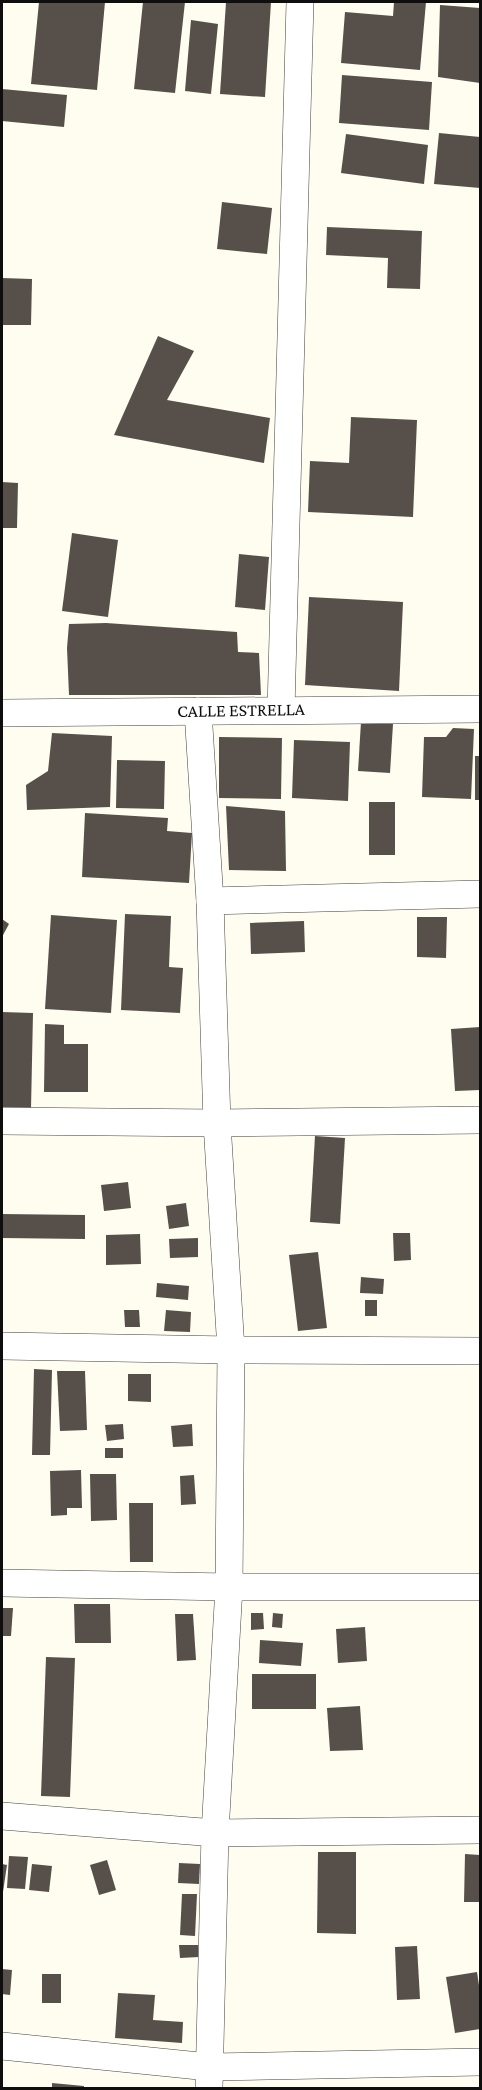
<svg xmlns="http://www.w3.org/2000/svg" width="482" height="2090" viewBox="0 0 482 2090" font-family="'Crimson Pro',serif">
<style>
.building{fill:#57504a}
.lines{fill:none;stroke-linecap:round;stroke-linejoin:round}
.minor-casing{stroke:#414141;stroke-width:28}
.minor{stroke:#fff;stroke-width:27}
.labels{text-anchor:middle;stroke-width:6;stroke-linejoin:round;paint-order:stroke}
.street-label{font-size:18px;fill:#0e0e0e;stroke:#fff}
</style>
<rect width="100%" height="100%" fill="#fffdf0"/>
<g class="building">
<path d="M39 2H105L97 90 31 84Z"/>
<path d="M143 2H185L175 93 134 89Z"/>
<path d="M226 2H271L265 97 220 94Z"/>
<path d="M394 2H426L420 70 341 63 345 12 393 16Z"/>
<path d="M440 5 480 8V83L438 77Z"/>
<path d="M191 20 218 24 211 94 185 91Z"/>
<path d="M342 75 432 82 429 130 339 123Z"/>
<path d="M2 89 67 95 64 127 2 121Z"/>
<path d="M439 133 480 137V188L434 184Z"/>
<path d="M346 134 428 145 424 184 341 173Z"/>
<path d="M222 202 272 208 267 254 217 249Z"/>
<path d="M327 227 422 231 420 289 387 288 388 258 326 255Z"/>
<path d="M2 278 32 279 31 325H2Z"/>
<path d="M158 336 194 351 167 400 270 418 264 463 114 435Z"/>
<path d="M351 417 417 420 413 517 308 512 310 461 349 463Z"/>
<path d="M2 482 18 483 17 528H2Z"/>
<path d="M72 533 118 540 108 617 62 611Z"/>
<path d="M239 554 269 557 265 610 235 607Z"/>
<path d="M309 597 403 602 399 691 305 685Z"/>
<path d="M106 623 237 632 238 652 259 653 261 695H69L67 648 69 624Z"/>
<path d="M361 722 393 724 390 773 358 771Z"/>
<path d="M453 728 474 729 471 799 422 797 424 737H446Z"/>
<path d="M52 733 112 736 110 807 27 810 26 785 48 771Z"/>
<path d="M219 737 282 738 281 799 219 798Z"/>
<path d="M294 740 350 742 348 801 292 798Z"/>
<rect x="475" y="756" width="5" height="44"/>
<path d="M117 760 165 761 164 809 116 808Z"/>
<rect x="369" y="802" width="26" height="53"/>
<path d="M226 806 285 811 286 871 229 870Z"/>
<path d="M85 813 168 818 167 831 192 833 189 883 82 877Z"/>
<path d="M125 914 171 916 169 967 183 968 180 1013 121 1010Z"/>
<path d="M51 915 117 920 111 1013 45 1009Z"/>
<path d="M417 917H447L446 958 417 957Z"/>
<path d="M2 919 9 924 2 937Z"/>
<path d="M304 921 305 952 251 954 250 923Z"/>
<path d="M2 1012 33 1013 31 1109H2Z"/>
<path d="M45 1024 64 1025V1044H88V1092H44Z"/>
<path d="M480 1027V1090L455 1091 451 1029Z"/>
<path d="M315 1136 345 1138 340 1224 310 1222Z"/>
<path d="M128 1182 131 1208 104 1211 101 1185Z"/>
<path d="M186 1203 189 1226 169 1229 166 1206Z"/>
<path d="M2 1214 85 1215V1239L2 1238Z"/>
<path d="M393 1233H410L411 1260 394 1261Z"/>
<path d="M140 1234 141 1264 106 1265V1235Z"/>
<path d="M198 1238V1257L170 1258 169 1239Z"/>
<path d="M318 1252 327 1328 298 1331 289 1255Z"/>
<path d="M361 1277 384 1279 383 1294 360 1293Z"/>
<path d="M157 1283 189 1286 188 1300 156 1297Z"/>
<rect x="365" y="1300" width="12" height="16"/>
<path d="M124 1310H139L140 1327H125Z"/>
<path d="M166 1310 191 1312 190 1332 164 1331Z"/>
<path d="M34 1369 52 1370 50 1455H32Z"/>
<path d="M57 1371H85L87 1430 60 1431Z"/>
<path d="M128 1374H151V1402L128 1401Z"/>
<path d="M123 1424 124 1439 107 1441 105 1425Z"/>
<path d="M192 1424 193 1446 173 1447 171 1426Z"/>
<rect x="105" y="1448" width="18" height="10"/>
<path d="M81 1470 82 1508H67V1515L51 1516 50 1471Z"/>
<path d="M90 1474H116L117 1520 91 1521Z"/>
<path d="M194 1475 196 1504 181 1505 180 1476Z"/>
<path d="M129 1503H153V1562H130Z"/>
<path d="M74 1604H110L111 1643H75Z"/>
<path d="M2 1608H13L11 1636H2Z"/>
<path d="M251 1613H263L264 1629 251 1630Z"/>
<path d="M273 1613 283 1614 282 1628 272 1627Z"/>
<path d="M175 1614H193L196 1660 177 1661Z"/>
<path d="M365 1627 367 1661 338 1663 336 1629Z"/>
<path d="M260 1640 303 1643 301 1666 259 1663Z"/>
<path d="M46 1657 75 1658 70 1797 41 1796Z"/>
<rect x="252" y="1674" width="64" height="35"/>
<path d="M360 1706 363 1750 330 1751 327 1708Z"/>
<path d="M318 1852H356V1934L317 1933Z"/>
<path d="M465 1854 480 1855V1902H464Z"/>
<path d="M9 1856 28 1857 25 1889 7 1888Z"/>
<path d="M107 1860 116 1890 99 1895 90 1865Z"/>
<path d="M179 1863 200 1864 199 1884 178 1883Z"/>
<path d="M2 1864 7 1865 3 1892H2Z"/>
<path d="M32 1864 52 1866 49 1892 29 1890Z"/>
<path d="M182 1894H197L195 1936 180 1935Z"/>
<path d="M179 1945H198L199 1957 180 1958Z"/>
<path d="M417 1946 420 1999 397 2000 395 1947Z"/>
<path d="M2 1969 12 1970 10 1995 2 1994Z"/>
<path d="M477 1972 480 1992V2029L455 2033 446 1977Z"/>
<rect x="42" y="1974" width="19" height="29"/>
<path d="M118 1993 155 1995 153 2020 183 2022 182 2043 115 2038Z"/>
<path d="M52 2083 84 2086V2088H52Z"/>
</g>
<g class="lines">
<g class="minor-casing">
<g id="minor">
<path d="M281 710 300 2"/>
<path d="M198 711 210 901 217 1123 231 1350 229 1587 215 1833 209 2088"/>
<path d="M2 713 480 709"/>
<path d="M210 901 480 894"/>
<path d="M2 1121 217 1123 480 1120"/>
<path d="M2 1346 231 1350 480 1351"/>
<path d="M2 1583 229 1587H480"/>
<path d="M2 1816 215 1833 480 1830"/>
<path d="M2 2046 209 2067 480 2062"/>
</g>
</g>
<use href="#minor" class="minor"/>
</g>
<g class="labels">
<g class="street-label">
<text transform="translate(241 710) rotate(-1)" y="6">CALLE ESTRELLA</text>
</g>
</g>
<rect width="482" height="2090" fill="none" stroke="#0e0e0e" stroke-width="6"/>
</svg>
